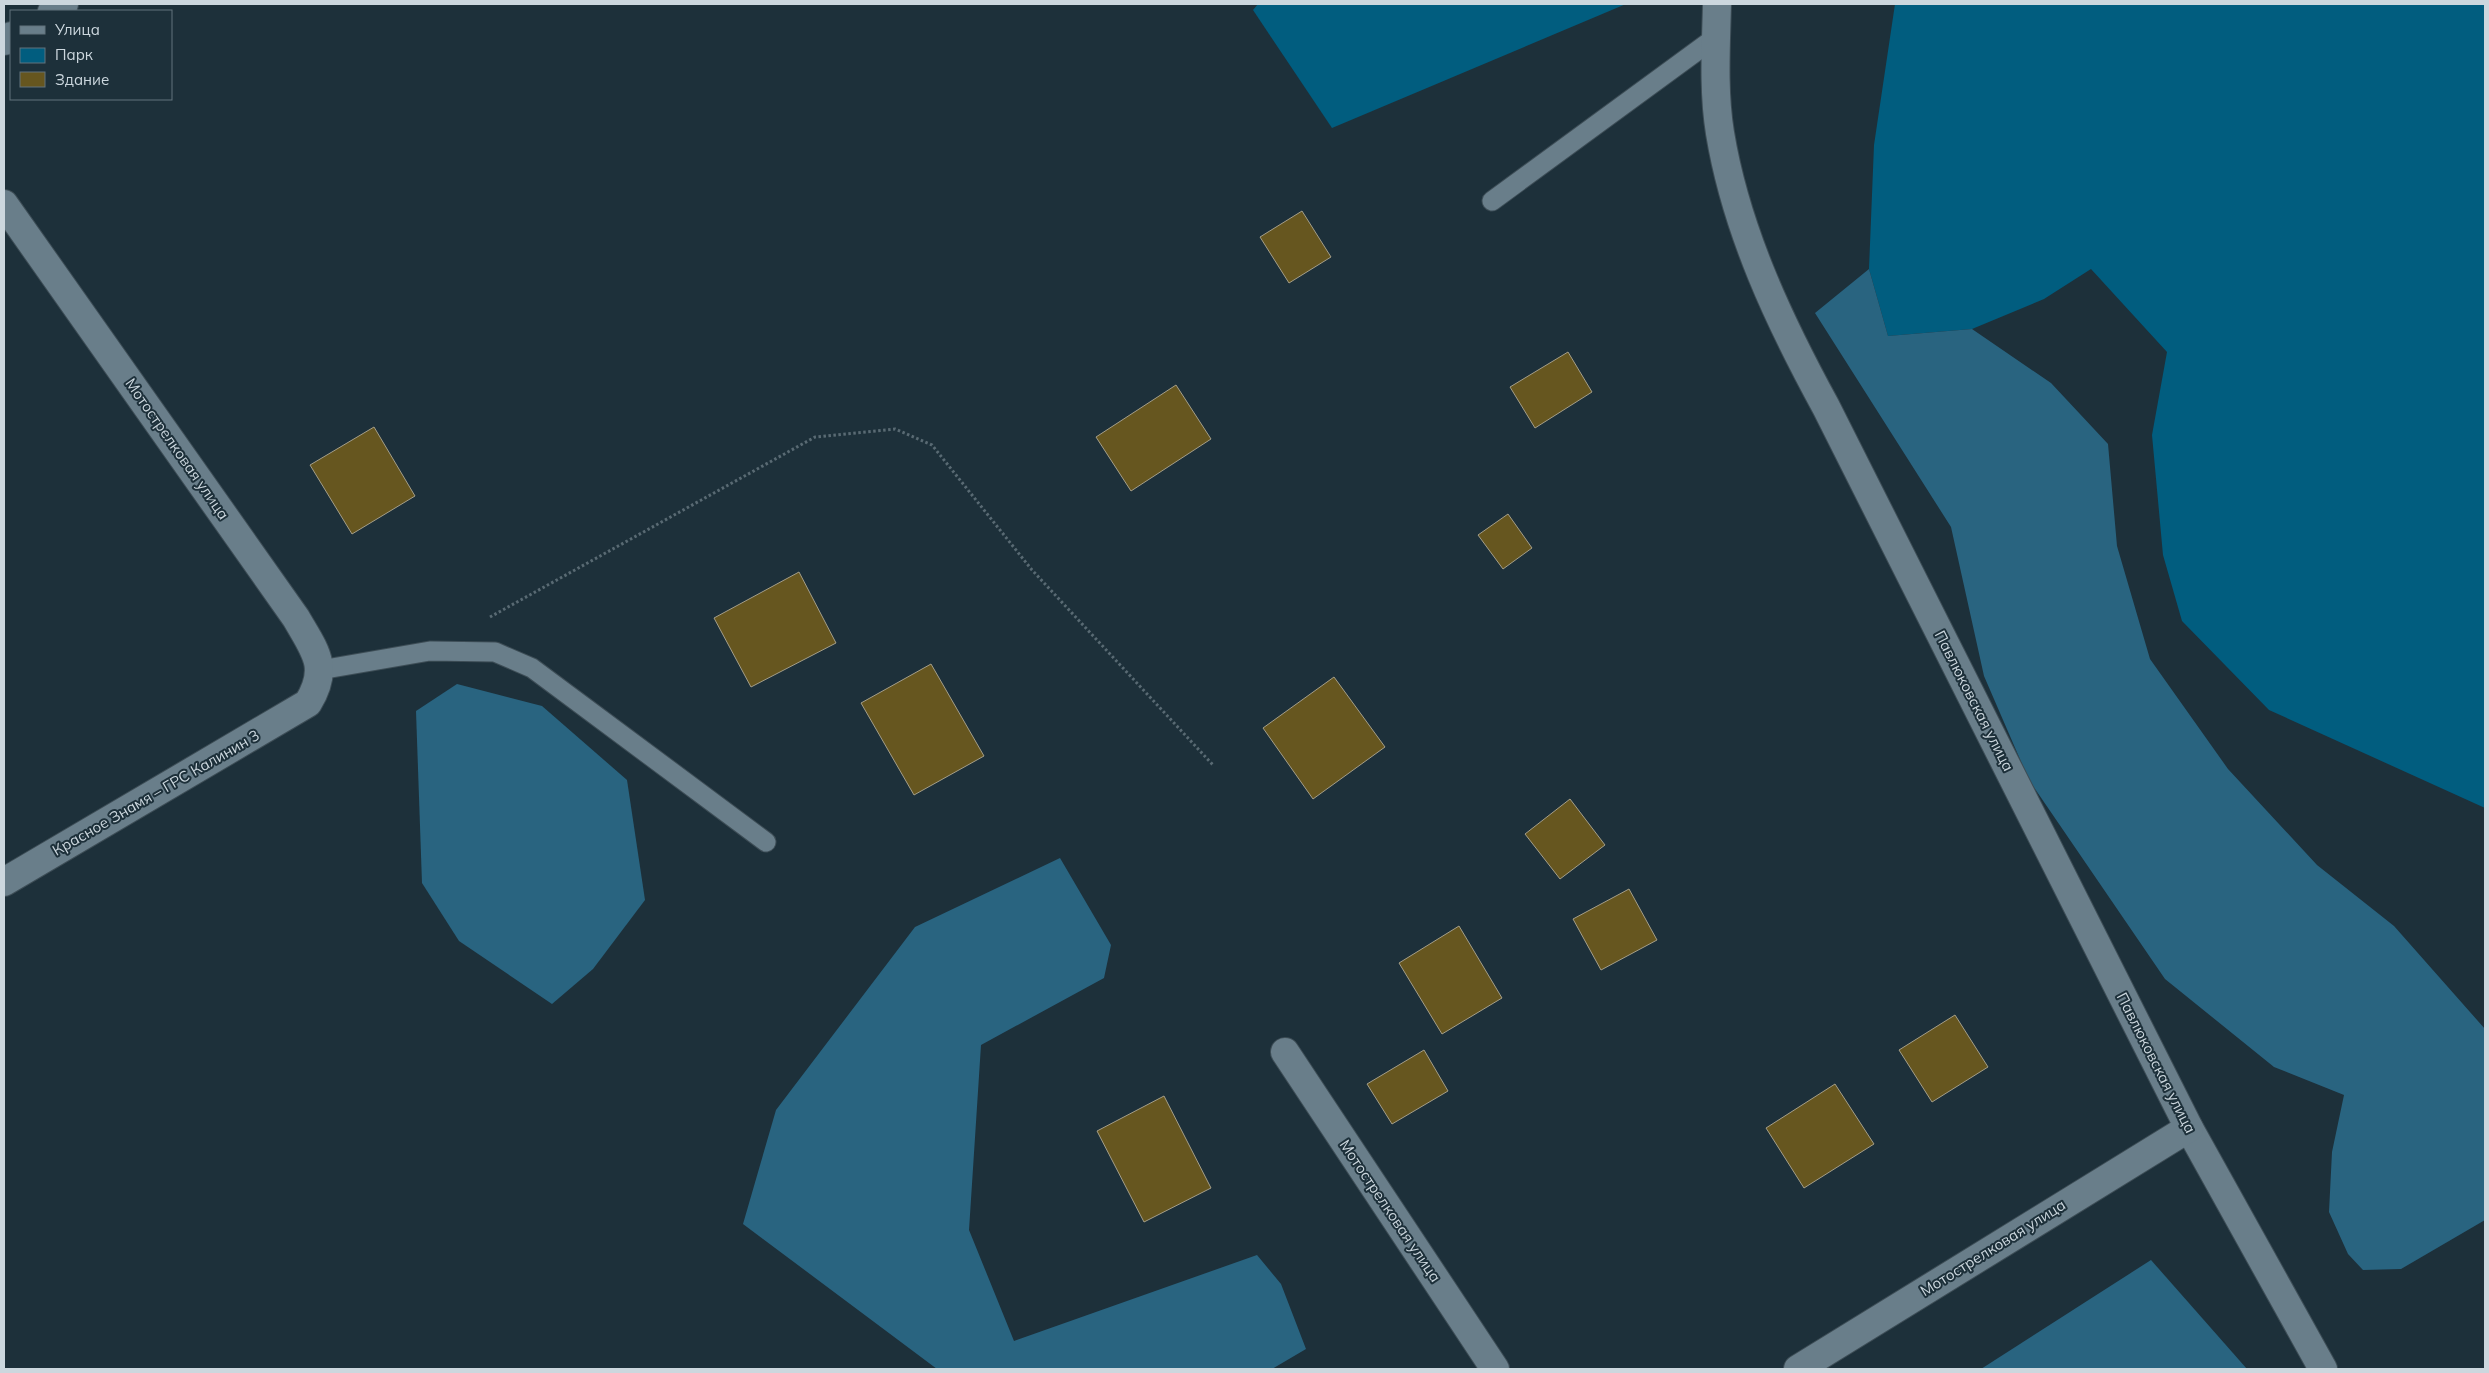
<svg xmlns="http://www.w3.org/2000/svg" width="2489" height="1373" viewBox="0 0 2489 1373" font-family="Mulish,sans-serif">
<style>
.green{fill:#015d7f}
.forest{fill:#296480}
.building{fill:#66561f;stroke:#a49e89}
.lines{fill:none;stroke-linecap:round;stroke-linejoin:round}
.service-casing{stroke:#3d4d56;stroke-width:21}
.minor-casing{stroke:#3d4d56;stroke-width:30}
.path{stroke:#596a73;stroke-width:3;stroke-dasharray:2.5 2.5;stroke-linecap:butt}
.service{stroke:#697e8a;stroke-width:19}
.minor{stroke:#697e8a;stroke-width:28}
.labels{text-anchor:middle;stroke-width:4;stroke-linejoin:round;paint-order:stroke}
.street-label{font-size:15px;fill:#ccd7de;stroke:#1d303a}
</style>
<rect width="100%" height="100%" fill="#1d303a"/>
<g class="green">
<path d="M1258 4H1626L1332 128 1253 10Z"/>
<path d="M1895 4H2485V808L2269 710 2182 621 2163 555 2152 435 2167 352 2091 269 2044 299 1972 329 1888 336 1869 269 1874 145Z"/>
</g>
<g class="forest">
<path d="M1869 269 1888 336 1972 329 2051 383 2108 444 2117 546 2150 659 2228 769 2317 865 2394 926 2485 1029V1220L2401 1269 2363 1270 2348 1254 2329 1212 2332 1152 2344 1095 2274 1067 2165 979 2029 780 1984 676 1951 527 1815 313Z"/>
<path d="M457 684 542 706 627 780 645 900 593 969 552 1004 459 941 422 883 416 711Z"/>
<path d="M1060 858 1111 945 1104 978 981 1045 969 1230 1014 1341 1257 1255 1281 1284 1306 1349 1272 1369H937L743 1224 776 1110 915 927Z"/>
<path d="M2151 1260 2247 1369H1981Z"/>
</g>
<g class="building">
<path d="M1302 211 1331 257 1289 283 1260 237Z"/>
<path d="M1568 352 1592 392 1535 428 1510 387Z"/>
<path d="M1176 385 1211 439 1131 491 1096 437Z"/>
<path d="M374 427 415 496 352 534 310 465Z"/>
<path d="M1508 514 1532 548 1503 569 1478 535Z"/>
<path d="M799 572 836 643 751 687 714 618Z"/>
<path d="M931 664 984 756 914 795 861 703Z"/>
<path d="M1334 677 1385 747 1313 799 1263 728Z"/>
<path d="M1570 799 1605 845 1560 879 1525 834Z"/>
<path d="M1629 889 1657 940 1601 970 1573 919Z"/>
<path d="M1459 926 1502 998 1442 1034 1399 963Z"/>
<path d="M1955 1015 1988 1067 1932 1102 1899 1050Z"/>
<path d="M1424 1050 1448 1091 1392 1124 1367 1084Z"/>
<path d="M1835 1084 1874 1144 1804 1188 1766 1128Z"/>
<path d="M1164 1096 1211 1188 1144 1222 1097 1131Z"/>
</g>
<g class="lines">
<g class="service-casing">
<g id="service">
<path d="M1492 201 1716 37"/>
<path d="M320 670 430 651 495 652 532 668 766 842"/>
</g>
</g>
<g class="minor-casing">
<g id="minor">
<path d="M1717 4C1716 46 1713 90 1720 133 1736 230 1779 321 1826 407L2189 1128 2323 1369"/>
<path d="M52 11 64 4"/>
<path d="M4 41 11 36"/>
<path d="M4 204 296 618C315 651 330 667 308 703L4 882"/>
<path d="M1285 1052 1495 1369"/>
<path d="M1798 1369 2189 1128"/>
</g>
</g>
<path class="path" d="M490 617 815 437 895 429 932 445 1032 570 1213 765"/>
<use href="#service" class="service"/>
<use href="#minor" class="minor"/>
</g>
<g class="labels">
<g class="street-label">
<text transform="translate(177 449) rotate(55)" y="5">Мотострелковая улица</text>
<text transform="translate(1974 701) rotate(63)" y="5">Павлюковская улица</text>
<text transform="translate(156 793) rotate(-30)" y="5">Красное Знамя – ГРС Калинин 3</text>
<text transform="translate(2156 1063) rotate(63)" y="5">Павлюковская улица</text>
<text transform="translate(1390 1211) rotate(56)" y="5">Мотострелковая улица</text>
<text transform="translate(1993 1248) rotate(-32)" y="5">Мотострелковая улица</text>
</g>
</g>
<rect width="2489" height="1373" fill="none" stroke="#ccd7de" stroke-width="10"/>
<rect x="10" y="10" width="162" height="90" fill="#1d303a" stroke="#63737c"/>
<rect x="20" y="26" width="25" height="8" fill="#697e8a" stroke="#63737c"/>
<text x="55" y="35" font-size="15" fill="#ccd7de">Улица</text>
<rect x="20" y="48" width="25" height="15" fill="#015d7f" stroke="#63737c"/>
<text x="55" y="60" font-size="15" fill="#ccd7de">Парк</text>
<rect x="20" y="72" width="25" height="15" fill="#66561f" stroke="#63737c"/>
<text x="55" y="85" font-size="15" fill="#ccd7de">Здание</text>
</svg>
